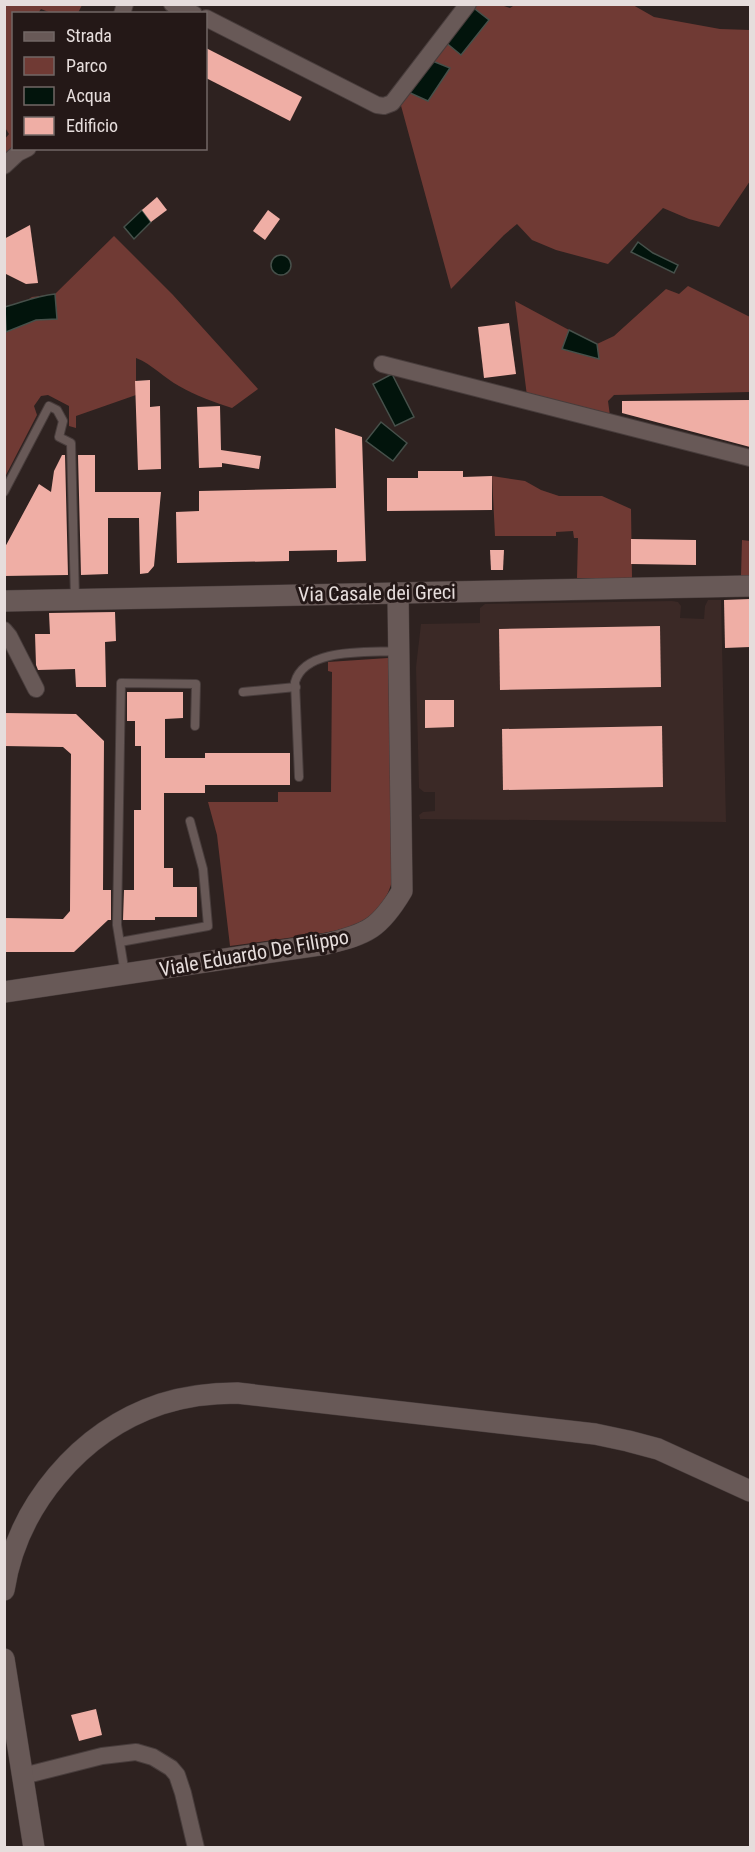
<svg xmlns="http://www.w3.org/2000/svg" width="755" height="1852" viewBox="0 0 755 1852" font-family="'Roboto Condensed',sans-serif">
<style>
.built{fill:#3b2926}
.green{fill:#703a34}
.water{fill:#02140c;stroke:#46504a;stroke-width:1.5}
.building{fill:#efaea5}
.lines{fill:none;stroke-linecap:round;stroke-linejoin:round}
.service-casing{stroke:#483d3c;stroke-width:10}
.minor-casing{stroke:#483d3c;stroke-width:18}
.tertiary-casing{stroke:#483d3c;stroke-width:22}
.service{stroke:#685957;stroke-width:8}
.minor{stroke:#685957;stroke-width:16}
.tertiary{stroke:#685957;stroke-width:21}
.labels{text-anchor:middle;stroke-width:6;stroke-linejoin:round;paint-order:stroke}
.street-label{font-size:20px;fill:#e6dddc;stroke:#241817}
</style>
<rect width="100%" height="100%" fill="#2e2220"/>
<path class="built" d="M708 600H721L726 822 420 819 419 815 423 812 435 811V792H424L419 788 416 667 421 624 480 623V608L485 604 672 601 678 602 681 606 680 618 704 619 705 606Z"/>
<g class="green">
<path d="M516 4 633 5 654 17 720 29 750 30V181L719 227 689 219 663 208 608 264 556 250 532 240 517 224 504 235 451 289 400 102 408 92 428 100 449 68 430 60 444 41 488 20 471 6 501 5 510 8Z"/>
<path d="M5 5H82L78 13H51L41 9 38 13 14 14V148L5 156 4 140 9 134 4 126Z"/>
<path d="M114 236 173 295 258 389 232 408C214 402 196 396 179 386 164 378 152 364 136 358V395L76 416V428L69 426V406L48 395 41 396 34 406 37 415 5 477V307L26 301 32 297 55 294Z"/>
<path d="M688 286 750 317V392L614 395 608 401 610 416 527 396 515 301 569 330 562 349 599 359 597 344 614 336 666 289 679 294Z"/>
<path d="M492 476 525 481 541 490 559 496H602L631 509 632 578H577L578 538H574L573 531 556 532V536H495Z"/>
<path d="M742 540 750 541V576H741Z"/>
<path d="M388 658 393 877C382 928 339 931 295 937 274 940 252 943 230 946L217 835 208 802H278V792H331L332 672 328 671V662Z"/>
</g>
<g class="water">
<path d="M471 6 489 20 461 55 444 41Z"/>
<path d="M430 60 450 68 428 101 408 92Z"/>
<path d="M142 210 151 222 134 239 124 227Z"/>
<path d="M638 242 653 253 678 265 674 273 631 252Z"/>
<circle cx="281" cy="265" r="10"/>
<path d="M55 294 57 319 36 320 6 332 5 307C23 302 36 296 55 294Z"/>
<path d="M569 330 597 344 599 359 562 349Z"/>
<path d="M392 374 414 417 395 426 373 384Z"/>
<path d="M381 422 407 443 393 461 366 441Z"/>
</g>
<g class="building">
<path d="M206 48 302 97 290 121 206 78Z"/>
<path d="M157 197 167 210 151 222 142 210Z"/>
<path d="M268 210 280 219 265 240 253 231Z"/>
<path d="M30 225 38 283 26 284 4 273V239Z"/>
<path d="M509 323 516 374 484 378 478 327Z"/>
<path d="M150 380V407L160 406 161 469 138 470 135 381Z"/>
<path d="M750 400V447L622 413V401Z"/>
<path d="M220 406 221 450 261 456 259 469 222 463V467L199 468 197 407Z"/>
<path d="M335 428 362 437 366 561 337 562V550L289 551V561L177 563 176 512 199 511V491L336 488Z"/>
<path d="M62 455H65L68 575 4 576V549L39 484 51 492 54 471Z"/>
<path d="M78 455H95V492H161L154 566 148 573 140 574 139 518H108V574L81 575Z"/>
<path d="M418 471H463V477L492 476V510L387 511V478H418Z"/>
<path d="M631 539 696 540V565L631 564Z"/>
<path d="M490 550H504L503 570H491Z"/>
<path d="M750 599V647L725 648 724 600Z"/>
<path d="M115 612 116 641 105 642 106 687H76L75 669 38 670 36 665 35 634H50L49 613Z"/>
<path d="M660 626 661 687 500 690 499 629Z"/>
<path d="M127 692H183V718L165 719V758H205V753H290V785H205V793H164V868H173V887H197V917H155V920H123L124 890H134V810H141V746H135V721H127Z"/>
<path d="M425 700H454V727L425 728Z"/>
<path d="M4 713 76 714 104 741 103 890H111V920H108L74 952H4V918L63 919 70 911 71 754 63 747 4 746Z"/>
<path d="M662 726 663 787 503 790 502 729Z"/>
<path d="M96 1709 102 1735 79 1741 71 1715Z"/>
</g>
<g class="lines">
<g class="service-casing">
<g id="service">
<path d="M4 492 49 406 57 410 63 421 59 437 71 443 75 598"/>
<path d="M243 692 296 687"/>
<path d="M299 777 295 682C305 647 369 653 398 651"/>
<path d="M120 942 208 926 203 869 190 821"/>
<path d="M125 974 117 925 121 683 196 684 195 726"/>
</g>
</g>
<g class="minor-casing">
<g id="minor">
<path d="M172 4 194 14"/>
<path d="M122 14 125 4"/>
<path d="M206 18 377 105 384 106 392 103 468 4"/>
<path d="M4 166 18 153 28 148"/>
<path d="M382 364 750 458"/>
<path d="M4 630 9 636 36 689"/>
<path d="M23 1776 102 1756 136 1752 153 1757 171 1768 177 1775 183 1793 196 1848"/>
</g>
</g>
<g class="tertiary-casing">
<g id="tertiary">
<path d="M4 601 750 586"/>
<path d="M4 992 326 944C368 934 380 928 402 891L398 593"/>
<path d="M4 1590C17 1506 80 1431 161 1404 186 1396 211 1393 237 1393L595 1434 628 1441 658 1449 750 1491"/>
<path d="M4 1659 34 1848"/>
</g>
</g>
<use href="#service" class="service"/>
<use href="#minor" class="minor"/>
<use href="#tertiary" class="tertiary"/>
</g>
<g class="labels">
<g class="street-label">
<text transform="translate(377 593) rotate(-1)" y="7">Via Casale dei Greci</text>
<text transform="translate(254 953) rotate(-10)" y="7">Viale Eduardo De Filippo</text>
</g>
</g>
<rect width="755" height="1852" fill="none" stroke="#e6dddc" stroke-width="12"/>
<rect x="12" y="12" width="195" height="138" fill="#241817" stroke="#726766" stroke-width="1.5"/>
<rect x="24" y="32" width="30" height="9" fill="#685957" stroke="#726766" stroke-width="1.5"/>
<text x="66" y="42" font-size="18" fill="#e6dddc">Strada</text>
<rect x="24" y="57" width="30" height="18" fill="#703a34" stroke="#726766" stroke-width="1.5"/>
<text x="66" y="72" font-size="18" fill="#e6dddc">Parco</text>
<rect x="24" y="87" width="30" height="18" fill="#02140c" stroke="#726766" stroke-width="1.5"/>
<text x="66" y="102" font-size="18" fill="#e6dddc">Acqua</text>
<rect x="24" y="117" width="30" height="18" fill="#efaea5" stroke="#726766" stroke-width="1.5"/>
<text x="66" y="132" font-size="18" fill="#e6dddc">Edificio</text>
</svg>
